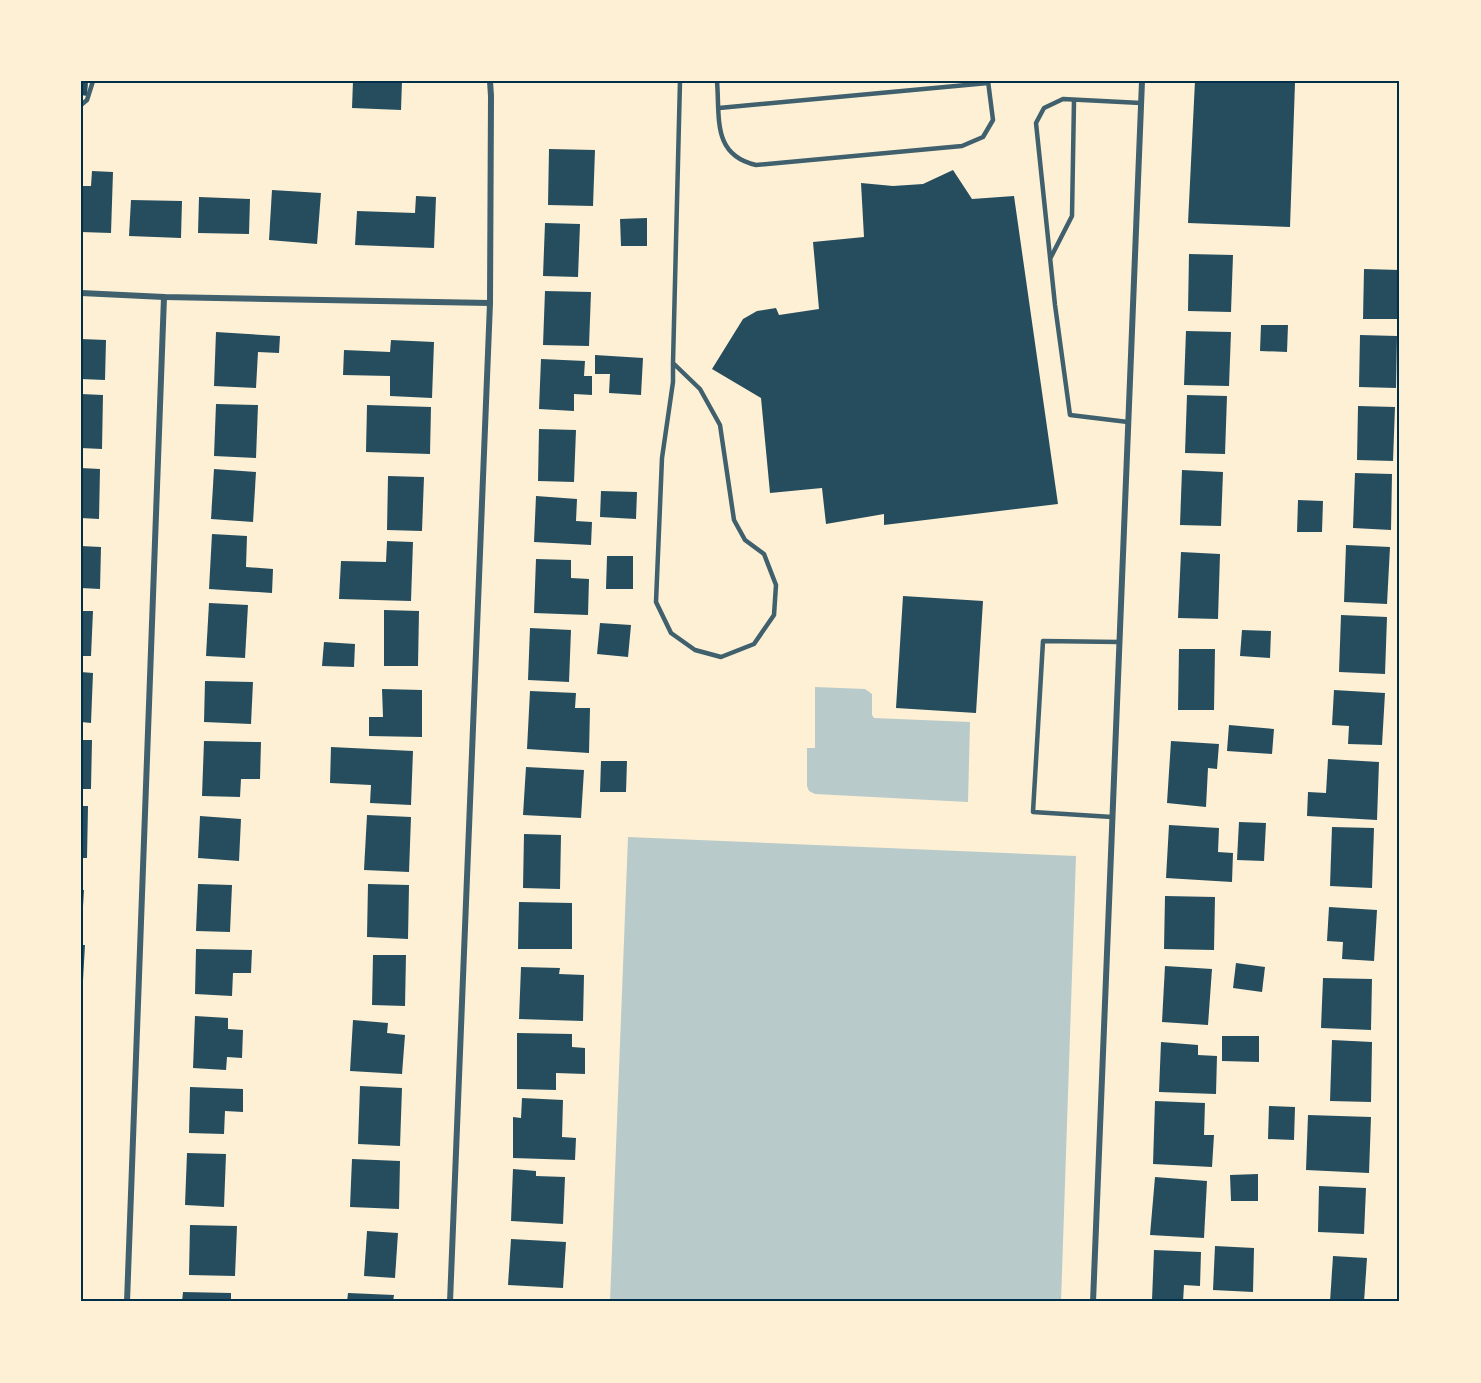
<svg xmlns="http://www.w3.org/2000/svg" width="1481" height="1383" viewBox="0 0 1481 1383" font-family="'DejaVu Sans',sans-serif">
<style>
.green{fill:#b9caca}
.building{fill:#264d5e}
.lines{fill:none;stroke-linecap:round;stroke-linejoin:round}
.service{stroke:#3f606c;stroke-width:4.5}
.minor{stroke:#3f606c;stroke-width:6}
.neatline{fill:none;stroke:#003049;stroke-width:2}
</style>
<rect width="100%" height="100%" fill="#fdf0d5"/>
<g class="green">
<path d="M815 687 865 689 872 694V715L874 718 970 722 968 802 815 794 809 791 807 786V748H815Z"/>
<path d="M628 837 1076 856 1061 1302H610Z"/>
</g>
<g class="building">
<path d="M81 81H88L87 96 81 95Z"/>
<path d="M353 81H402L401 110 352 108Z"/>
<path d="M1195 81 1295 83 1290 227 1188 223Z"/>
<path d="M549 149 595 150 593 206 548 205Z"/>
<path d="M953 170 972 199 1014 196 1058 504 884 525V514L826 524 822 488 770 493 761 398 712 369 743 319 757 311 776 308 779 315 819 309 813 242 864 237 861 183 893 186 923 184Z"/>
<path d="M92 171 113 172 111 233 81 232V186H91Z"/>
<path d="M272 190 321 193 317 244 269 240Z"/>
<path d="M416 196 436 197 434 248 355 245 357 211 415 213Z"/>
<path d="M199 197 250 199 249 234 198 233Z"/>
<path d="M131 200 182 201 181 238 129 236Z"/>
<path d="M647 218V246H621L620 219Z"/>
<path d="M545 223 580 224 578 277 543 276Z"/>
<path d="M1189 254 1233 255 1231 312 1188 311Z"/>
<path d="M1364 269 1400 270 1399 319H1363Z"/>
<path d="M545 291 591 292 589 346 543 345Z"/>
<path d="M1261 325H1288L1287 352 1260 351Z"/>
<path d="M1186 331 1231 332 1229 386 1184 385Z"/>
<path d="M216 332 280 336 279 353 258 352 256 388 214 386Z"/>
<path d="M1360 335 1397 336 1396 388 1359 387Z"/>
<path d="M81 339 106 340 105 380 81 379Z"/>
<path d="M391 340 434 342 432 398 390 396V376L343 375 344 350 390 352Z"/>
<path d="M595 355 643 358 641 395 609 393 610 374H595Z"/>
<path d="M541 359 585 361 584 376H592V395L574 394V411L539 409Z"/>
<path d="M81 394 103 395 102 449 81 448Z"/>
<path d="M1187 395 1227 396 1225 454 1185 453Z"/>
<path d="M216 404 258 405 256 458 214 456Z"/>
<path d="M367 405 431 407 430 454 366 452Z"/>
<path d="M1358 406 1395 407 1393 461 1357 460Z"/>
<path d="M539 429 576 430 574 482 538 481Z"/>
<path d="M81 468 100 469 99 519 81 518Z"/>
<path d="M214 469 256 472 253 522 211 519Z"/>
<path d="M1182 470 1223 472 1221 526 1180 525Z"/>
<path d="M1355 473 1392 474 1391 530 1353 528Z"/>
<path d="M388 476 424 477 422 531 387 530Z"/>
<path d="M601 491 637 492 636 519 600 517Z"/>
<path d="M536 496 577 499 576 521 592 522 591 545 534 542Z"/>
<path d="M1298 500 1323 501 1322 532H1297Z"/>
<path d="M212 534 247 536 246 567 273 569 272 593 209 589Z"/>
<path d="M387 541 413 542 411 601 339 599 341 561 386 562Z"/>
<path d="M1346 545 1390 547 1387 604 1344 602Z"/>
<path d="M81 546 101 547 100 589 81 588Z"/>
<path d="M1181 552 1220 554 1218 619 1178 618Z"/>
<path d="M607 556H633V589H606Z"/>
<path d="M536 559 571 560V578L589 579 588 615 534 613Z"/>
<path d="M903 596 983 601 976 713 896 708Z"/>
<path d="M209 603 248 605 245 658 206 656Z"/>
<path d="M384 610 419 611 418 666H384Z"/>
<path d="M81 611H93L91 656H81Z"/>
<path d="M1341 615 1387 617 1385 674 1339 672Z"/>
<path d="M600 623 631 625 628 657 597 654Z"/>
<path d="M530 628 571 630 569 682 528 680Z"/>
<path d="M1242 630 1271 631 1270 658 1240 656Z"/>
<path d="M324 642 355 644 354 667 322 666Z"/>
<path d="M1179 649H1215L1214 710H1178Z"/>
<path d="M81 672 93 673 91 723 81 722Z"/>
<path d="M205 681 253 682 251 724 204 722Z"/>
<path d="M382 689 422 690V737L369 736V717H383Z"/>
<path d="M1334 690 1385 693 1382 745 1348 744 1349 726 1332 725Z"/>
<path d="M530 691 576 693 575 708H590L589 753 527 749Z"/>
<path d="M1229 725 1274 729 1272 754 1227 751Z"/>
<path d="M81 740H92L91 789H81Z"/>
<path d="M204 741 261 742 260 779H241L240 797 202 796Z"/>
<path d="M1171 741 1219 744 1217 769 1208 768 1206 807 1167 803Z"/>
<path d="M331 747 413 751 411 805 370 803 371 785 330 783Z"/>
<path d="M1328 759 1379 762 1377 820 1307 816 1308 792 1326 793Z"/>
<path d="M601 761H627L626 792H600Z"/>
<path d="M526 767 584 770 581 818 523 815Z"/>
<path d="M81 806H88L87 858H81Z"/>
<path d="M367 815 411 817 409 872 364 870Z"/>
<path d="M200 816 241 819 239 861 198 858Z"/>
<path d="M1239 822 1266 823 1264 861 1237 860Z"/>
<path d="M1169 825 1219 828 1218 852 1233 853 1232 882 1166 878Z"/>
<path d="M1332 827 1374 828 1372 888 1330 886Z"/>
<path d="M524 834 561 835 560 889 523 888Z"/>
<path d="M198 884 232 885 230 932 196 931Z"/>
<path d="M368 884 409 885 408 939 367 937Z"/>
<path d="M81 890H84L83 906H81Z"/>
<path d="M1165 896 1215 897 1214 950 1164 949Z"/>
<path d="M519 902 572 903V949H518Z"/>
<path d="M1329 907 1377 910 1374 961 1342 959 1343 942 1327 941Z"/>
<path d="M81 945H85L83 980H81Z"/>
<path d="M196 949 252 950 251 973H233L232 996 195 994Z"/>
<path d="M373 955H406L405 1006 372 1005Z"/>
<path d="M1236 963 1265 967 1262 992 1233 988Z"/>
<path d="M1165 966 1212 969 1208 1025 1162 1022Z"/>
<path d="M521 967 560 968 559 974 584 975 583 1021 519 1019Z"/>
<path d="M1323 978 1372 979 1371 1030 1321 1028Z"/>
<path d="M195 1016 228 1018V1029L243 1030 242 1058 227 1057 226 1070 193 1068Z"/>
<path d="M353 1020 388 1023 387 1033 405 1035 402 1074 350 1071Z"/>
<path d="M517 1033 572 1034V1047L585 1048V1074L556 1073V1090L517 1089Z"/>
<path d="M1222 1036H1259V1062L1222 1061Z"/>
<path d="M1332 1040 1372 1042 1371 1102 1330 1101Z"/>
<path d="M1161 1042 1198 1045V1055L1217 1056 1216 1094 1159 1092Z"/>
<path d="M360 1086 402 1088 400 1146 358 1144Z"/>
<path d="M190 1087 243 1089V1112L225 1111 224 1134 189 1133Z"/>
<path d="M522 1098 563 1100 562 1137 576 1138 575 1160 513 1158V1117L521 1118Z"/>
<path d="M1155 1101 1205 1103 1204 1135H1214L1212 1167 1153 1164Z"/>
<path d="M1269 1106 1295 1107 1294 1140 1268 1139Z"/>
<path d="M1308 1115 1371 1117 1369 1173 1306 1170Z"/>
<path d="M187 1153 226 1154 224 1207 185 1205Z"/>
<path d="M352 1159 400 1161 399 1209 350 1207Z"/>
<path d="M513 1169 536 1171V1176L565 1177 563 1224 511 1221Z"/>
<path d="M1258 1174V1201H1231L1230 1175Z"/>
<path d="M1155 1177 1207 1181 1204 1238 1150 1235Z"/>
<path d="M1319 1186 1366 1188 1364 1234 1318 1232Z"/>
<path d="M190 1225 237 1226 235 1276 189 1275Z"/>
<path d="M367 1231 398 1233 395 1278 364 1276Z"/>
<path d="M511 1239 566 1242 563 1288 508 1285Z"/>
<path d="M1215 1246 1254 1248 1253 1292 1213 1290Z"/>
<path d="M1154 1250 1201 1252 1200 1286 1184 1285 1183 1302 1152 1300Z"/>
<path d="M1333 1256 1367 1258 1364 1302H1330Z"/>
<path d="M183 1292 231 1293V1302H182Z"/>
<path d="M348 1293 394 1295 393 1302H347Z"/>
<rect x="578" y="1300" width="29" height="2"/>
</g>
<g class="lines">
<g class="service">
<path d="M717 81C720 118 712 155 756 165L962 146 983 137 993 120 988 81"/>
<path d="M81 105 87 100 93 81"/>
<path d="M719 108 988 83"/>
<path d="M1051 257 1072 216 1074 100"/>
<path d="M673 363 700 389 720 425 734 520 745 540 764 554 776 585 774 615 754 644 721 657 695 650 671 633 656 602 662 458 673 382V363L680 81"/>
<path d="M1128 422 1070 415 1055 305 1036 123 1044 108 1063 99 1141 103"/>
<path d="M1112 817 1033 812 1043 641 1119 642"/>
</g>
<g class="minor">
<path d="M81 293 164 297 490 303"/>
<path d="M127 1302 164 297"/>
<path d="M450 1302 490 303 491 96 490 81"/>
<path d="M1093 1302 1142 81"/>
</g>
</g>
<rect width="1481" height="1383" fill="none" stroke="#fdf0d5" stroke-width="165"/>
<rect x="82" y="82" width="1316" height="1218" class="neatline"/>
</svg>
